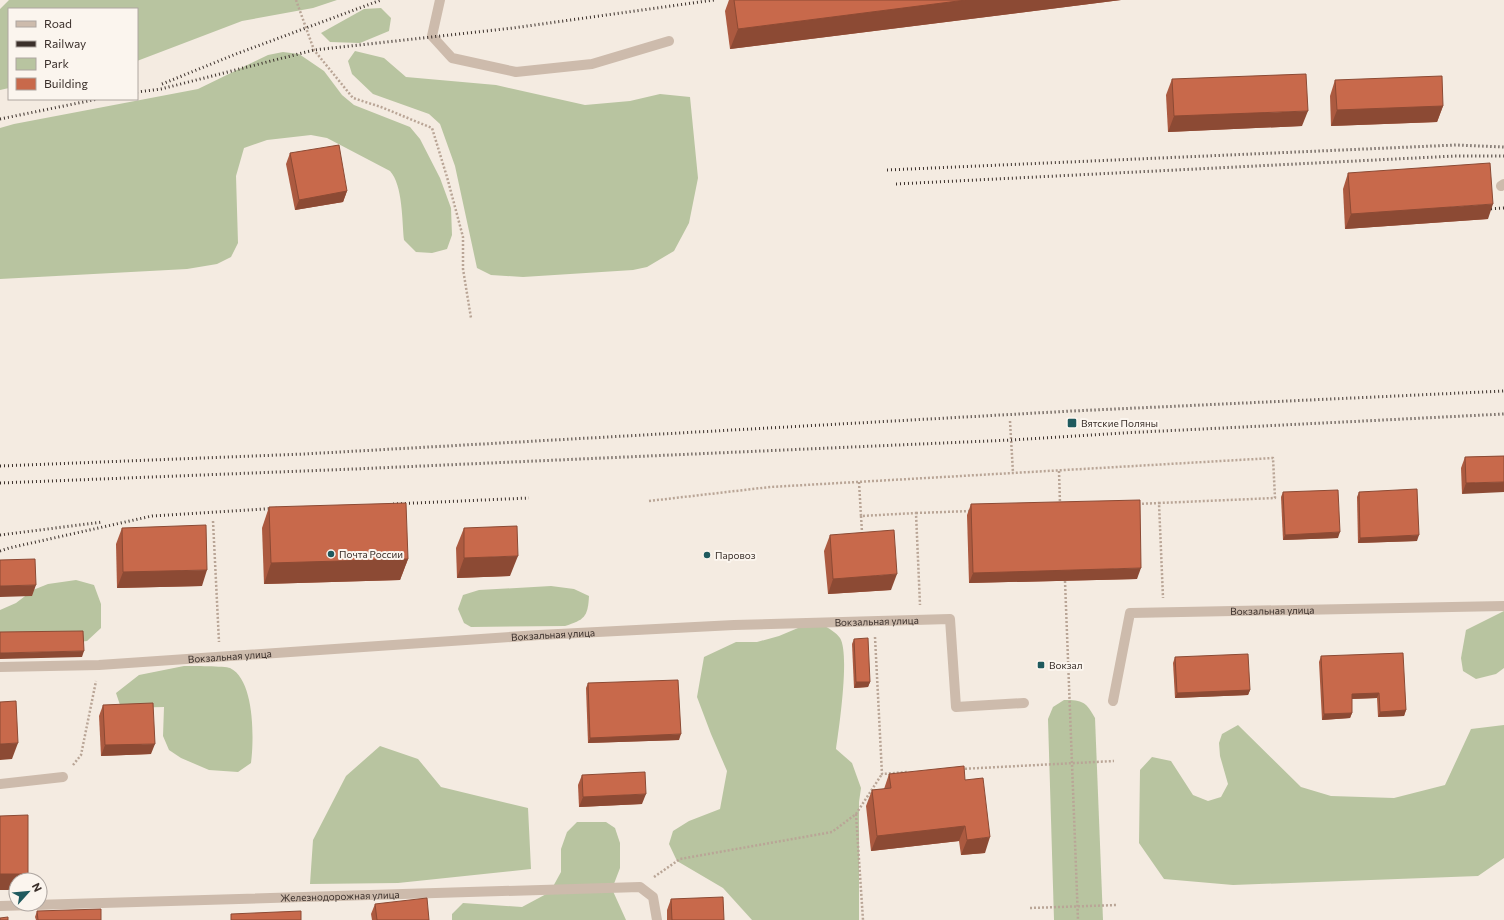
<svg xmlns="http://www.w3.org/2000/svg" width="1504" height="920" viewBox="0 0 1504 920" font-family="Commissioner,sans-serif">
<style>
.green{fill:#b8c4a0}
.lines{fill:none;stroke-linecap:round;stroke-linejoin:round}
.path{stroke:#b9a596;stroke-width:2.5;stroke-dasharray:2 2;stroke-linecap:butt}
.lane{stroke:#cdbbac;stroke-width:10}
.street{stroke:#cdbbac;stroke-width:10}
.rail{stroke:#3b302b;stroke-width:3;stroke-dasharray:1 3;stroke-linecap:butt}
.path-bridge{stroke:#b9a596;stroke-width:2.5;stroke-dasharray:2 2;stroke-linecap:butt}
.wall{fill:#ac5a40}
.shaded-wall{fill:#8c4a34}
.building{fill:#c8694b;stroke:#8c4a34}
.poi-dot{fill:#1f5a5e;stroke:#fbf5ee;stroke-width:1.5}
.labels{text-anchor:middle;stroke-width:4;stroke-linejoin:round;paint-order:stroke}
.poi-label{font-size:10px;fill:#3b302b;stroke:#fbf5ee;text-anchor:start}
.street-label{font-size:10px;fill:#3b302b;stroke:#fbf5ee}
</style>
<rect width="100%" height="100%" fill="#f4ebe1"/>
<g class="green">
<path d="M9 0H337L313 8 242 21 137 61V9H9V88L0 90V9Z"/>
<path d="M381 8 391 18 389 31 360 43 330 42 321 33 364 9Z"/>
<path d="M355 51 384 58 406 77 496 85 585 105 630 101 660 94 690 97 698 178 689 223 674 251 647 267 633 270 523 277 491 275 477 268 455 166 440 124 429 114 373 94 352 74 348 61Z"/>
<path d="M283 52 299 54 324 71 342 95 354 105 410 127 420 139 440 178 451 208 452 235 447 249 432 253 416 252 404 240C402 222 403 185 390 171L327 138 311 135 267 140 244 148 236 176 238 243 231 257 217 264 187 269 0 279V128L14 124 198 89 268 55Z"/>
<path d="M76 580 94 585 101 604V628L87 641 40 647 0 649V610L16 603 33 590 48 584Z"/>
<path d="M551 586 574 589 589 596C588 617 584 620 565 626L471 627 464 623 458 609 463 595 479 590Z"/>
<path d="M1504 611V668L1496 674 1476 679 1463 671 1461 658 1466 630Z"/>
<path d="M823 625C828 628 837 633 840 638 850 654 839 728 836 749L852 763 861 788 859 802V920H752L723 888 677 861 669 844 673 831 689 821 720 809 727 771 711 734 697 697 704 657 736 642H757L779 636 798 628Z"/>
<path d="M184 666C192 666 225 666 230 668 255 680 254 740 251 763L238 772 209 770 181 758 169 750 163 736 164 707 121 708 116 693 139 675Z"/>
<path d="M1064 700C1083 700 1086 702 1095 718L1103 920H1054L1048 719 1053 707Z"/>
<path d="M1238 725 1301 787 1331 796 1394 798 1445 785 1471 729 1504 725V858L1478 876 1233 885 1164 879 1139 843 1140 770 1152 757 1171 761 1193 795 1208 801 1221 797 1228 784 1220 756 1219 743 1222 734Z"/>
<path d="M380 746 418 759 441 787 528 808 531 869 398 883 310 884 313 840 346 776Z"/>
<path d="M577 822H606L615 828 620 843V868L612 889 626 920H452V914L463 903 522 907 550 892 561 872V849L567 832Z"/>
</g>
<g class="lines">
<g class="path">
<path d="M296 0 314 50 353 98 381 107 432 128 447 177 463 237V269L471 318"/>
<path d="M1010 421 1013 473"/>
<path d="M859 482 861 516 916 513 920 605"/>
<path d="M649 501 770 487 1273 458 1275 498 1159 503 1163 598"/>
<path d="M1138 504 1159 503"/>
<path d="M916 513 971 511"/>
<path d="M861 516 862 532"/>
<path d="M213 521 219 642"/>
<path d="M1065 581 1078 920"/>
<path d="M875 637 882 774 908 772"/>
<path d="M73 765 81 755 96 681"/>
<path d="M961 769 1114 761"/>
<path d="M856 814 863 920"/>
<path d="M654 877 680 859 832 832 856 814 882 774"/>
<path d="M1030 908 1117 905"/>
</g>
<g class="lane">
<path d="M440 0 432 36 452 58 516 72 592 64 669 41"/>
<path d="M0 784 63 777"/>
</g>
<g class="street">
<path d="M1501 186 1504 184"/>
<path id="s1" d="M0 667 99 665 539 635 734 625 950 619 956 707 1024 703"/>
<path id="s2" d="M1113 701 1130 613 1504 606"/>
<path id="s3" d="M0 906 640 887 653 897 657 920"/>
</g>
<g class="rail">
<path d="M162 84 236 54 381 0"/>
<path d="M137 92 161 89 314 50 513 28 714 0"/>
<path d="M0 119 98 99"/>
<path d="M887 170 1456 145 1504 147"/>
<path d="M896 184 1455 156H1504"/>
<path d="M1487 209 1504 208"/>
<path d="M0 466 304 454 1072 411 1504 391"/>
<path d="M0 483 354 469 1011 440 1122 433 1504 414"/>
<path d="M393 504 529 498"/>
<path d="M0 535 103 522"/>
<path d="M0 551 9 548 152 516 279 508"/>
</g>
<path class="path-bridge" d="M1059 471 1060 504"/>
</g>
<g class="wall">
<path d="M729 0H1121L730 49 725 11Z"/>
<path d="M1172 79 1302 126 1168 132 1166 95Z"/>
<path d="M1335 80 1443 106 1437 122 1331 126 1330 96Z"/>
<path d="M290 153 347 191 343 202 295 210 286 164Z"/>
<path d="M1348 173 1488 219 1345 229 1343 189Z"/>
<path d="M1504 456 1462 494 1461 468 1465 457Z"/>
<path d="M1283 492 1338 538 1283 540 1281 497Z"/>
<path d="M1359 492 1417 541 1358 543 1357 497Z"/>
<path d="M971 504 1137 579 969 583 967 515Z"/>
<path d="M269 507 408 559 400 580 264 584 262 528Z"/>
<path d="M122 528 202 586 117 588 116 544Z"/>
<path d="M464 528 510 576 457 578 456 548Z"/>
<path d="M830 535 891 590 828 594 824 551Z"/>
<path d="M854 639 870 682 868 687 854 688 852 644Z"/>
<path d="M1321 656 1406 710 1404 716 1378 717 1377 698 1352 699V713L1350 718 1322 720 1319 662Z"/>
<path d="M1175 657 1250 690 1248 695 1175 698 1173 663Z"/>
<path d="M588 683 679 740 588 743 586 688Z"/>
<path d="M103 705 151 754 101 756 99 716Z"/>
<path d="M889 774 965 780 985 853 961 855 959 841 871 851 866 806 872 790 884 789Z"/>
<path d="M582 775 642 804 579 807 578 785Z"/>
<path d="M671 899 724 920H667V910Z"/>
<path d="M375 904 429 920H372L371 914Z"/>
<path d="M37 911 101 920H36L35 917Z"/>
</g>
<g class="shaded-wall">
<path d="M966 0H1121L730 49 738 29Z"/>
<path d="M1443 106 1437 122 1331 126 1337 110Z"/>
<path d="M1308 111 1302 126 1168 132 1174 116Z"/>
<path d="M347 191 343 202 295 210 299 200Z"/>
<path d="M1493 204 1488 219 1345 229 1351 214Z"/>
<path d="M1504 482V492L1462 494 1466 483Z"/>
<path d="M1340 532 1338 538 1283 540 1285 535Z"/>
<path d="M1419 535 1417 541 1358 543 1360 538Z"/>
<path d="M518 556 510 576 457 578 464 558Z"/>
<path d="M408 559 400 580 264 584 271 563Z"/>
<path d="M1141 568 1137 579 969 583 973 573Z"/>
<path d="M207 570 202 586 117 588 123 572Z"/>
<path d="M897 574 891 590 828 594 833 579Z"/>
<path d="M36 585 32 596 0 597V586Z"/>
<path d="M84 651 82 657 0 659V653Z"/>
<path d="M856 682H870L868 687 854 688Z"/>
<path d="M1250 690 1248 695 1175 698 1177 693Z"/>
<path d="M1379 693 1377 698 1350 699 1352 694Z"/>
<path d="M1406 710 1404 716 1378 717 1380 712Z"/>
<path d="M1352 713 1350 718 1322 720 1324 714Z"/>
<path d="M681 734 679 740 588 743 590 738Z"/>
<path d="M18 743 12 759 0 760V744Z"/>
<path d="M155 744 151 754 101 756 105 745Z"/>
<path d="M646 794 642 804 579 807 583 797Z"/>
<path d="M965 826 959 841 871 851 877 836Z"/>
<path d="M990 837 985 853 961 855 967 840Z"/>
<path d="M0 874H28L26 880H16V890H0Z"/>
</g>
<g class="building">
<path d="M734 0H966L738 29Z"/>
<path d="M1306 74 1308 111 1174 116 1172 79Z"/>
<path d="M1442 76 1443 106 1337 110 1335 80Z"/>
<path d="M339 145 347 191 299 200 290 153Z"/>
<path d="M1490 163 1493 204 1351 214 1348 173Z"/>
<path d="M1504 456V482L1466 483 1465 457Z"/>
<path d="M1417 489 1419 535 1360 538 1359 492Z"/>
<path d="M1338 490 1340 532 1285 535 1283 492Z"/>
<path d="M1140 500 1141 568 973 573 971 504Z"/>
<path d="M406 503 408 559 271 563 269 507Z"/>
<path d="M206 525 207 570 123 572 122 528Z"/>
<path d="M517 526 518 556 464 558V528Z"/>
<path d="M894 530 897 574 833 579 830 535Z"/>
<path d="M35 559 36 585 0 586V560Z"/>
<path d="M83 631 84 651 0 653V632Z"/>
<path d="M868 638 870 682H856L854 639Z"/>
<path d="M1403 653 1406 710 1380 712 1379 693 1352 694V713L1324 714 1321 656Z"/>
<path d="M1248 654 1250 690 1177 693 1175 657Z"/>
<path d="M678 680 681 734 590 738 588 683Z"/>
<path d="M16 701 18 743 0 744V702Z"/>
<path d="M153 703 155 744 105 745 103 705Z"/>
<path d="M964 766 965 780 983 778 990 837 967 840 965 826 877 836 872 790 891 788 889 774Z"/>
<path d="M645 772 646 794 583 797 582 775Z"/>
<path d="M28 815V874H0V816Z"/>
<path d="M723 897 724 920H672L671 899Z"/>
<path d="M427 898 429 920H377L375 904Z"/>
<path d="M101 909V920H38L37 911Z"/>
<path d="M301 911V920H231V914Z"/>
<path d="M8 917V920H0V918Z"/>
</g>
<g class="poi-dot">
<rect x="1067" y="418" width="10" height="10" rx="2"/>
<circle cx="331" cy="554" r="4"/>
<circle cx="707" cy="555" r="4"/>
<rect x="1037" y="661" width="8" height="8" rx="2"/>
</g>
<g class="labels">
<g class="poi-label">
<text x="1081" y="427">Вятские Поляны</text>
<text x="339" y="558">Почта России</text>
<text x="715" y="559">Паровоз</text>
<text x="1049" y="669">Вокзал</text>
</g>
<g class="street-label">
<text dy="4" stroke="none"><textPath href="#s2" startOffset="232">Вокзальная улица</textPath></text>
<text dy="4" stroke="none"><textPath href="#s1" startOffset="878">Вокзальная улица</textPath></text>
<text dy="4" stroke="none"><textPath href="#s1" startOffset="554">Вокзальная улица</textPath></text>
<text dy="4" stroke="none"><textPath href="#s1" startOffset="230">Вокзальная улица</textPath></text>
<text dy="4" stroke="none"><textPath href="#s3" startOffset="340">Железнодорожная улица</textPath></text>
</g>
</g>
<rect x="8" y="8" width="130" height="92" fill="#fbf5ee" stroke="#aea6a0"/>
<rect x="16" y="21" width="20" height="6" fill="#cdbbac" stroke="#aea6a0"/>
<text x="44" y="28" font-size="12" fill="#3b302b">Road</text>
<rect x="16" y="41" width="20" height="6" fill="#3b302b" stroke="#aea6a0"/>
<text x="44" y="48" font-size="12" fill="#3b302b">Railway</text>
<rect x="16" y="58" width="20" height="12" fill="#b8c4a0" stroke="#aea6a0"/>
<text x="44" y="68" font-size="12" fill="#3b302b">Park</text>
<rect x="16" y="78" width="20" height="12" fill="#c8694b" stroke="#aea6a0"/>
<text x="44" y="88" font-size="12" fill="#3b302b">Building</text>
<g transform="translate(28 892) rotate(63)"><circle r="19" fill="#fbf5ee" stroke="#aea6a0"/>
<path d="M0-3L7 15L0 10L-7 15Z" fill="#1f5a5e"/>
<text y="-6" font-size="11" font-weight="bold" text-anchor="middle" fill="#3b302b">N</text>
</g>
</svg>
